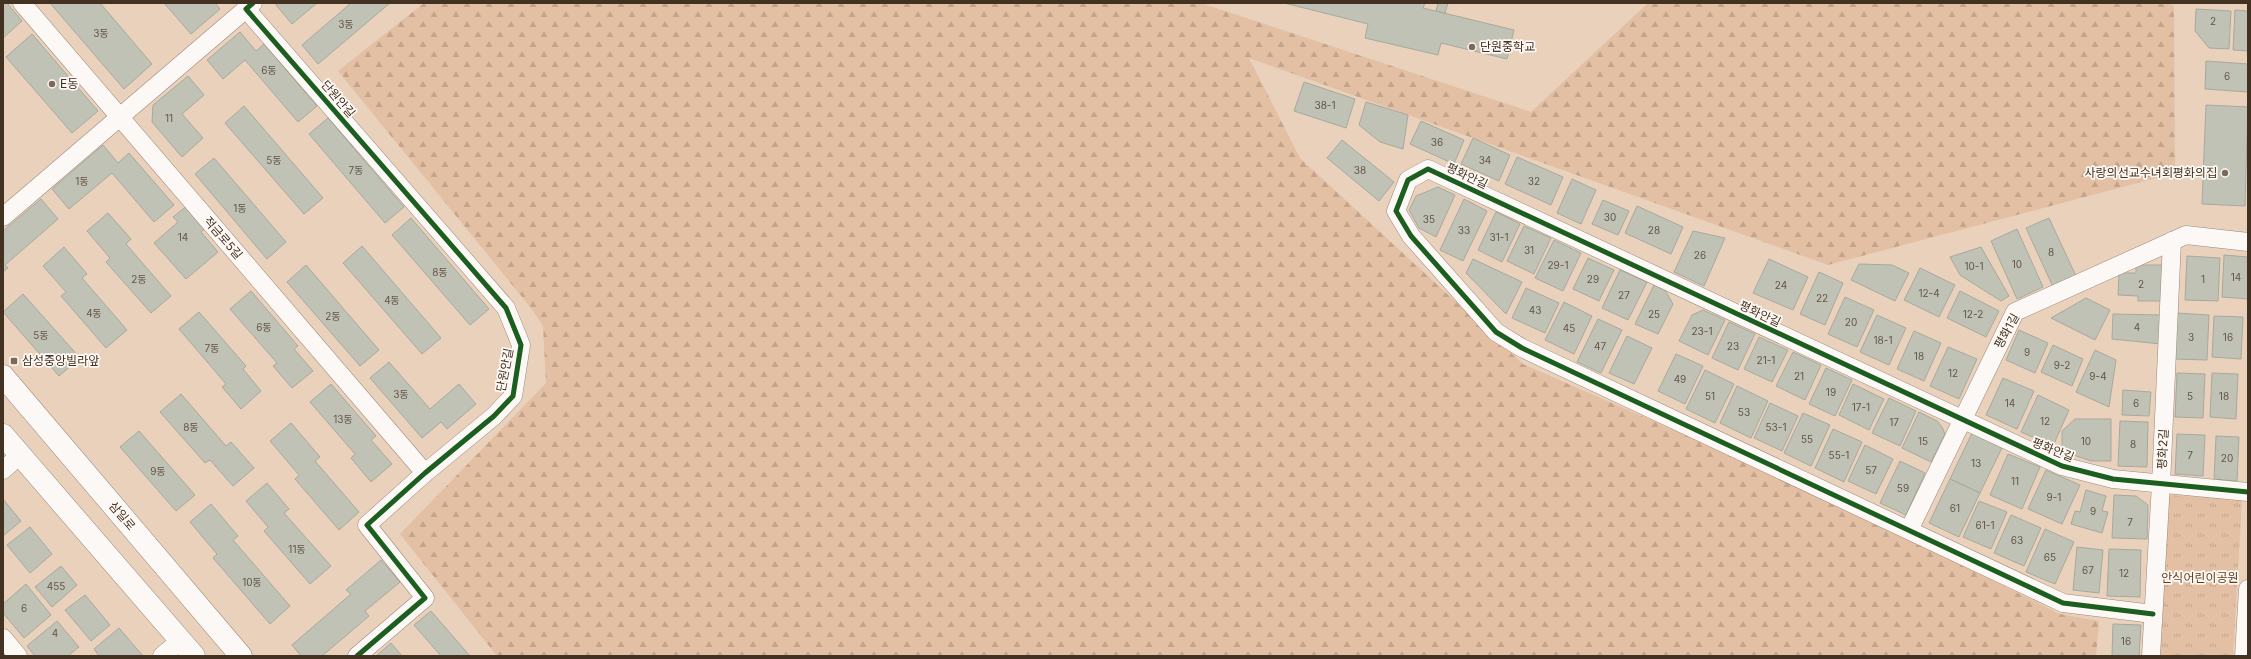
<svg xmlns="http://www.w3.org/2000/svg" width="2251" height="659" viewBox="0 0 2251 659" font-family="Inter,'Noto Sans KR',sans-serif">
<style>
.forest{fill:url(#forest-firs)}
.park{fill:url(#park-tufts)}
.building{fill:#c0c2b6;stroke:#a7a99d}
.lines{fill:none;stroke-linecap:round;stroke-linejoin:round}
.street-casing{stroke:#9b8878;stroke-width:19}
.secondary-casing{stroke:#9b8878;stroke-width:23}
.street{stroke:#fcf8f5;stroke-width:18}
.secondary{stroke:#fcf8f5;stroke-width:22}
.cycleway-casing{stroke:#fef9f5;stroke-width:8}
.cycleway{stroke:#1b5e20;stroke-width:5}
.poi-dot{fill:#7d6957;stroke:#fef9f5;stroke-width:1.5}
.labels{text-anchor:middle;stroke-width:3.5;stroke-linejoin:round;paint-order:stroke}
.number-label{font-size:10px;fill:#625546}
.poi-label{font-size:12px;fill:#433121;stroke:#fef9f5;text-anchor:start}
.street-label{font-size:12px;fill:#433121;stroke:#fef9f5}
.park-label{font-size:12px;fill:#613c1a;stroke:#fef9f5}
</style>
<defs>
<pattern id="forest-firs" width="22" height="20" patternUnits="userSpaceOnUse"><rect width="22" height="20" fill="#e3c0a3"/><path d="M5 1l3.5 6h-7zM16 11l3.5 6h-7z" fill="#c4a58c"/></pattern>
<pattern id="park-tufts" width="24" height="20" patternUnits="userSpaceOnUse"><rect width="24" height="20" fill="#e3c0a3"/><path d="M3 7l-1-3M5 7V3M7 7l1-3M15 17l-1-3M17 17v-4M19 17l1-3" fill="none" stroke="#c4a58c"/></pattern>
</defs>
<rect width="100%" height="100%" fill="#ead1bc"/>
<path class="forest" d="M424 3H1201L1531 112 1648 3H2170L2174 6 2175 173 1828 265 1249 58 1300 158 1523 364 1806 488 2060 614 2099 621 2096 656H497L400 534 546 383 543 326 531 308 338 71Z"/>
<path class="park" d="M2167 495 2242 499 2233 656H2158Z"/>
<g class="building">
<path d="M3 3H7L22 21 3 38Z"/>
<path d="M50 3H100L152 64 124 89Z"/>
<path d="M164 3H215L220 9 191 34Z"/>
<path d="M278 3H317L292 24 276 5Z"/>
<path d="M351 3H390L318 64 302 45Z"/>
<path d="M1284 3H1425L1423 8 1514 30 1507 59 1441 43 1438 55 1365 38 1368 24Z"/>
<path d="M1438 3H1448L1445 13 1436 11Z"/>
<path d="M2196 9 2231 11 2229 49 2209 48 2195 31Z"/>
<path d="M2235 10 2248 11V51L2233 50Z"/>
<path d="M240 32 256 51 264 44 317 106 298 122 245 60 223 79 207 60Z"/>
<path d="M32 34 98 111 72 133 6 57Z"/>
<path d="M2206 61 2248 64V92L2205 89Z"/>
<path d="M188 76 204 95 182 114 203 138 182 157 152 122 153 105Z"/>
<path d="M1304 82 1355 99 1346 128 1294 111Z"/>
<path d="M1366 102 1408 115 1403 149 1380 142 1359 125Z"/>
<path d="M2206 105 2248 107 2245 206 2202 204Z"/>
<path d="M244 106 323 198 304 214 225 123Z"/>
<path d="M328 118 404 207 385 223 309 134Z"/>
<path d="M1421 121 1464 140 1454 164 1410 144Z"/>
<path d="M1473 138 1510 155 1499 181 1461 164Z"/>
<path d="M1342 140 1394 182 1379 201 1327 158Z"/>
<path d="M103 145 118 163 129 153 174 205 154 222 112 173 69 209 52 189Z"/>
<path d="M1517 157 1563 177 1551 205 1505 184Z"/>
<path d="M214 158 286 242 267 259 195 174Z"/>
<path d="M1572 179 1596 190 1581 224 1557 213Z"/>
<path d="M1438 187 1455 195 1436 237 1419 228 1409 210 1416 196Z"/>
<path d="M41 199 58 219 5 265 8 268 3 272V231Z"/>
<path d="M1464 199 1487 211 1463 261 1440 250Z"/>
<path d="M1603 200 1629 211 1618 235 1592 224Z"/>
<path d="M188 205 207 227 201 232 218 252 186 279 154 243 178 222 173 217Z"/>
<path d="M1637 206 1683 227 1671 254 1625 233Z"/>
<path d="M1496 212 1520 224 1502 262 1478 250Z"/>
<path d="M108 213 131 239 126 244 171 296 151 313 106 262 110 258 87 231Z"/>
<path d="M411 218 489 309 470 325 392 235Z"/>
<path d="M2049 218 2076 276 2053 287 2026 228Z"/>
<path d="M1524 226 1551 238 1534 274 1507 261Z"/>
<path d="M2017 229 2043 287 2017 299 1991 241Z"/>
<path d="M1693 231 1725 238 1704 286 1674 272Z"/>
<path d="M1554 240 1581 253 1563 291 1535 278Z"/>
<path d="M362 246 441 338 422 354 343 263Z"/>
<path d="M64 247 87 274 82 278 127 330 106 348 61 296 66 292 43 266Z"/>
<path d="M1981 247 2009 296 2001 301 1960 275 1950 257Z"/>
<path d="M2224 255 2248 257V299L2222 297Z"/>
<path d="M2187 256 2220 258 2218 301 2185 300Z"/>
<path d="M1588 258 1614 270 1599 301 1573 289Z"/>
<path d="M1473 259 1522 282 1506 314 1466 273Z"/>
<path d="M1769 259 1808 277 1793 310 1753 293Z"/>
<path d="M1859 264 1892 265 1909 273 1895 301 1851 280Z"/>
<path d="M306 265 379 350 360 366 287 282Z"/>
<path d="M2136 265H2163V301H2138V296L2118 295 2119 273H2136Z"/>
<path d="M1920 268 1955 285 1939 317 1904 300Z"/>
<path d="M1620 270 1647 282 1628 320 1602 308Z"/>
<path d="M1819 272 1843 283 1825 325 1800 314Z"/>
<path d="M1654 285 1665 290 1673 304 1658 334 1635 324Z"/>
<path d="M1526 288 1559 303 1545 333 1512 318Z"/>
<path d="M251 291 298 346 294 349 313 371 292 388 273 366 277 363 230 309Z"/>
<path d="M1960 291 1999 311 1986 337 1947 318Z"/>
<path d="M23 294 80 358 59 376 3 312Z"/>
<path d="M1845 297 1874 310 1857 347 1828 334Z"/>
<path d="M2086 298 2110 310 2095 340 2051 318Z"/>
<path d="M1564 302 1592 316 1574 354 1545 340Z"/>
<path d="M1703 310 1725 320 1708 355 1679 341 1692 315Z"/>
<path d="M199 312 246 366 243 369 261 391 241 409 222 387 226 384 179 329Z"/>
<path d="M2176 313 2209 315 2207 360 2174 359Z"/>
<path d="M2113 314 2161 315V344L2112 339Z"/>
<path d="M1877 315 1906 328 1889 365 1860 352Z"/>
<path d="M2214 316 2243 317 2241 359 2212 357Z"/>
<path d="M1598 319 1622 330 1601 373 1577 362Z"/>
<path d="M1729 322 1755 334 1738 370 1712 358Z"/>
<path d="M2019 330 2048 343 2035 373 2006 360Z"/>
<path d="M1914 331 1941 343 1924 381 1897 369Z"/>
<path d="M1627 336 1652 348 1634 384 1609 373Z"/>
<path d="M1759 337 1788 350 1772 382 1744 369Z"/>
<path d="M2053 345 2083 359 2072 386 2041 372Z"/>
<path d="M1948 347 1977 359 1959 399 1930 386Z"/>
<path d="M2095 350 2116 360 2109 407 2076 392Z"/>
<path d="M1793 352 1821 365 1805 400 1776 386Z"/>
<path d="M1676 354 1703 366 1685 404 1658 391Z"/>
<path d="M389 362 430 409 459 384 476 404 447 429 441 422 422 438 370 378Z"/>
<path d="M1826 368 1852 380 1835 416 1809 404Z"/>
<path d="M1705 370 1734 384 1715 423 1686 409Z"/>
<path d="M2177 373 2205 374 2203 418 2175 417Z"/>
<path d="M2212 373 2238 374 2236 419 2210 417Z"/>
<path d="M2003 378 2034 391 2017 429 1986 415Z"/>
<path d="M331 384 376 436 371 440 392 464 371 482 351 458 355 454 310 402Z"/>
<path d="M1853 384 1884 399 1869 430 1839 415Z"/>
<path d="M1737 386 1768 401 1751 438 1720 423Z"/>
<path d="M2123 390 2151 392 2149 416 2122 415Z"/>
<path d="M181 394 226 446 231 442 254 468 233 486 210 460 205 463 160 412Z"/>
<path d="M2038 395 2069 410 2053 446 2021 432Z"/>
<path d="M1889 398 1916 411 1900 446 1872 433Z"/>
<path d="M1770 403 1798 416 1782 451 1754 438Z"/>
<path d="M1919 412 1937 421 1942 427 1945 434 1931 462 1902 448Z"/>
<path d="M1803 413 1830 425 1811 466 1784 453Z"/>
<path d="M2075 419H2111V461H2091L2062 451V431Z"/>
<path d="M2120 421 2148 422 2147 467 2118 466Z"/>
<path d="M291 423 320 457 315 461 359 512 339 530 295 479 299 475 270 441Z"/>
<path d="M1833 429 1862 442 1844 482 1815 468Z"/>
<path d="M139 431 195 495 176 511 120 447Z"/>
<path d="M1972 433 2002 448 1980 493 1950 479Z"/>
<path d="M2177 434 2205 435 2203 476 2175 474Z"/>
<path d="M2216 436 2239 437 2237 481 2214 479Z"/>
<path d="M1865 445 1893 459 1876 494 1848 481Z"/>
<path d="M2008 454 2040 467 2022 509 1990 495Z"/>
<path d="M1900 461 1925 473 1906 515 1880 503Z"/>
<path d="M2046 470 2080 485 2062 524 2028 509Z"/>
<path d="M1950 479 1980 493 1959 537 1929 523Z"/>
<path d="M267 483 289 509 284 513 331 566 310 584 264 531 268 527 246 501Z"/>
<path d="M2086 490 2106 496 2102 511 2108 512 2102 533 2071 524 2075 511 2080 512Z"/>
<path d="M2114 495 2136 496 2148 505 2147 539 2112 538Z"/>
<path d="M3 499 21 521 3 536Z"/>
<path d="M1979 501 2007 512 1991 549 1963 537Z"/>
<path d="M211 504 238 536 233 540 290 606 270 624 213 558 217 554 190 522Z"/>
<path d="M2011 515 2041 528 2024 566 1994 553Z"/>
<path d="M30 527 52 554 30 573 7 545Z"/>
<path d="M2045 529 2074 542 2055 584 2026 572Z"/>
<path d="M2077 547 2103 550 2099 593 2073 590Z"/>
<path d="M2109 549 2141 550 2140 597 2107 596Z"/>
<path d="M381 560 400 582 365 611 369 616 322 656H301L292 645 351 594 346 590Z"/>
<path d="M61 566 77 585 52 607 35 587Z"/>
<path d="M26 584 51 615 24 638 3 613V604Z"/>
<path d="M85 595 110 625 91 641 65 610Z"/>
<path d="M431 611 470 656H441L414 625Z"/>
<path d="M57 621 79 647 68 656H35L27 646Z"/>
<path d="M2113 624 2141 625 2139 656H2112Z"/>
<path d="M119 628 143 656H99L94 649Z"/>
<path d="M391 643 402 656H376Z"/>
</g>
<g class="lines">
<g class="street-casing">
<g id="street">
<path d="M22 3 425 473"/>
<path d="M253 3 246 9 506 308 521 345 513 396 494 416 425 473 367 525 425 598 357 656"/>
<path d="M3 217 246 9"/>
<path d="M3 470 20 455"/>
<path d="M1909 530 2015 312 2186 235 2248 242"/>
<path d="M2153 614 2063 603 1522 348 1496 332 1411 236 1396 211 1408 180 1428 169 2062 466 2113 479 2248 492"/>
<path d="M3 638 18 656"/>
<path d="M162 656 181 640"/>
<path d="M2151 656 2161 484 2172 241"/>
<path d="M2244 656 2248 589"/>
</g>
</g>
<g class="secondary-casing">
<g id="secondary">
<path d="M3 376 241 656"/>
<path d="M3 435 194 656"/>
</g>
</g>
<use href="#street" class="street"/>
<use href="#secondary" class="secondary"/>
<g class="cycleway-casing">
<g id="cycleway">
<path d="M253 3 246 9 506 308 521 345 513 396 494 416 425 473 367 525 425 598 357 656"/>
<path d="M2153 614 2063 603 1522 348 1496 332 1411 236 1396 211 1408 180 1428 169 2062 466 2113 479 2248 492"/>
</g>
</g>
<use href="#cycleway" class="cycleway"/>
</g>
<g class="poi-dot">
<circle cx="1472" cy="47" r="4"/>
<circle cx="52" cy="84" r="4"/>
<circle cx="2225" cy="173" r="4"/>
<rect x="10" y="357" width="8" height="8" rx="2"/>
</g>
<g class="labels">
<g class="number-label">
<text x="2213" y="25">2</text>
<text x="346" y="28">3동</text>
<text x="101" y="37">3동</text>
<text x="269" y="74">6동</text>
<text x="2227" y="80">6</text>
<text x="1325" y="109">38-1</text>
<text x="169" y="122">11</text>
<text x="1437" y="146">36</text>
<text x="274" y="164">5동</text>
<text x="1485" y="164">34</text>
<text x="356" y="174">7동</text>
<text x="1360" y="174">38</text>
<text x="82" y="185">1동</text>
<text x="1534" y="185">32</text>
<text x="240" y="212">1동</text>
<text x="1610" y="221">30</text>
<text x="1429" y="223">35</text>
<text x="1464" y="234">33</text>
<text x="1654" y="234">28</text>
<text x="183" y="241">14</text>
<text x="1499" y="241">31-1</text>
<text x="1529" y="254">31</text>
<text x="2051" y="256">8</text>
<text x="1700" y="259">26</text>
<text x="2017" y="268">10</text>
<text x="1558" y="269">29-1</text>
<text x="1974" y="270">10-1</text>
<text x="440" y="276">8동</text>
<text x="2236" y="281">14</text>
<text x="139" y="283">2동</text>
<text x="1593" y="283">29</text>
<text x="2203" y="283">1</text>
<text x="2141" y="288">2</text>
<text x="1781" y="289">24</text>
<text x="1929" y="297">12-4</text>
<text x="1624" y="299">27</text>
<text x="1822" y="302">22</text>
<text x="392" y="304">4동</text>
<text x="1535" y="314">43</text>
<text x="94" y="317">4동</text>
<text x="1654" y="318">25</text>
<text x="1973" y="318">12-2</text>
<text x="333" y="320">2동</text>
<text x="1851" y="326">20</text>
<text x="264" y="331">6동</text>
<text x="2137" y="331">4</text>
<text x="1569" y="332">45</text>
<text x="1702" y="335">23-1</text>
<text x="41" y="339">5동</text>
<text x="2191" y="341">3</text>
<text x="2228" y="341">16</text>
<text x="1883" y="344">18-1</text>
<text x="1600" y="350">47</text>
<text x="1733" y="350">23</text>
<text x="212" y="352">7동</text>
<text x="2027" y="356">9</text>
<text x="1919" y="360">18</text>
<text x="1766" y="364">21-1</text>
<text x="2062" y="369">9-2</text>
<text x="1953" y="377">12</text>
<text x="1799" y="380">21</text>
<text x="2098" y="380">9-4</text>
<text x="1680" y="383">49</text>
<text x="1831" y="396">19</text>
<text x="401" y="398">3동</text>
<text x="1710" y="400">51</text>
<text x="2190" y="400">5</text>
<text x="2224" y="400">18</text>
<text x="2010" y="407">14</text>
<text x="2136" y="407">6</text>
<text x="1861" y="411">17-1</text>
<text x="1744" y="416">53</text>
<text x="343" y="423">13동</text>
<text x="2045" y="425">12</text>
<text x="1894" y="426">17</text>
<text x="191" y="431">8동</text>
<text x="1776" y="431">53-1</text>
<text x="1807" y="443">55</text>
<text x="1923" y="445">15</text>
<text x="2086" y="445">10</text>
<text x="2133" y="448">8</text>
<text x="1839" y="459">55-1</text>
<text x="2190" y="459">7</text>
<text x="2227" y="462">20</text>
<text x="1976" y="467">13</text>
<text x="1871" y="474">57</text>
<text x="158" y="475">9동</text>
<text x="2015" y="485">11</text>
<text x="1903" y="492">59</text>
<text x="2054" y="501">9-1</text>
<text x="1955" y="512">61</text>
<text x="2093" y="515">9</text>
<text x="2130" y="526">7</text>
<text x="1985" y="529">61-1</text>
<text x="2017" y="544">63</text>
<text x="297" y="553">11동</text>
<text x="2050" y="561">65</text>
<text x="2088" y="574">67</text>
<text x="2124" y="577">12</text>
<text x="252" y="586">10동</text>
<text x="56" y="590">455</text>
<text x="24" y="612">6</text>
<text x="55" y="637">4</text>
<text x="2126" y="645">16</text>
</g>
<g class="poi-label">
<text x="1480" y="51">단원중학교</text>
<text x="60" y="88">E동</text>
<text x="2217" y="177" text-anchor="end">사랑의선교수녀회평화의집</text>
<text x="22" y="365">삼성중앙빌라앞</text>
</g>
<g class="street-label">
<text transform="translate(338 99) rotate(49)" y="4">단원안길</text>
<text transform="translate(1467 176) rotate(25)" y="4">평화안길</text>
<text transform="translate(223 238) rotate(49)" y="4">적금로5길</text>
<text transform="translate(1760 314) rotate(25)" y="4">평화안길</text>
<text transform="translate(2007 331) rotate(-61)" y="4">평화1길</text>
<text transform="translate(505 370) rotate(-79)" y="4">단원안길</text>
<text transform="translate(2163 449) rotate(-87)" y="4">평화2길</text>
<text transform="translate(2053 450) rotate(22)" y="4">평화안길</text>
<text transform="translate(122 516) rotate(50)" y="4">삼일로</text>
</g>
<g class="park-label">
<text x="2200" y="582">안식어린이공원</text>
</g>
</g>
<rect width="2251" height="659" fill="none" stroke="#433121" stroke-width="8"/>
</svg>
